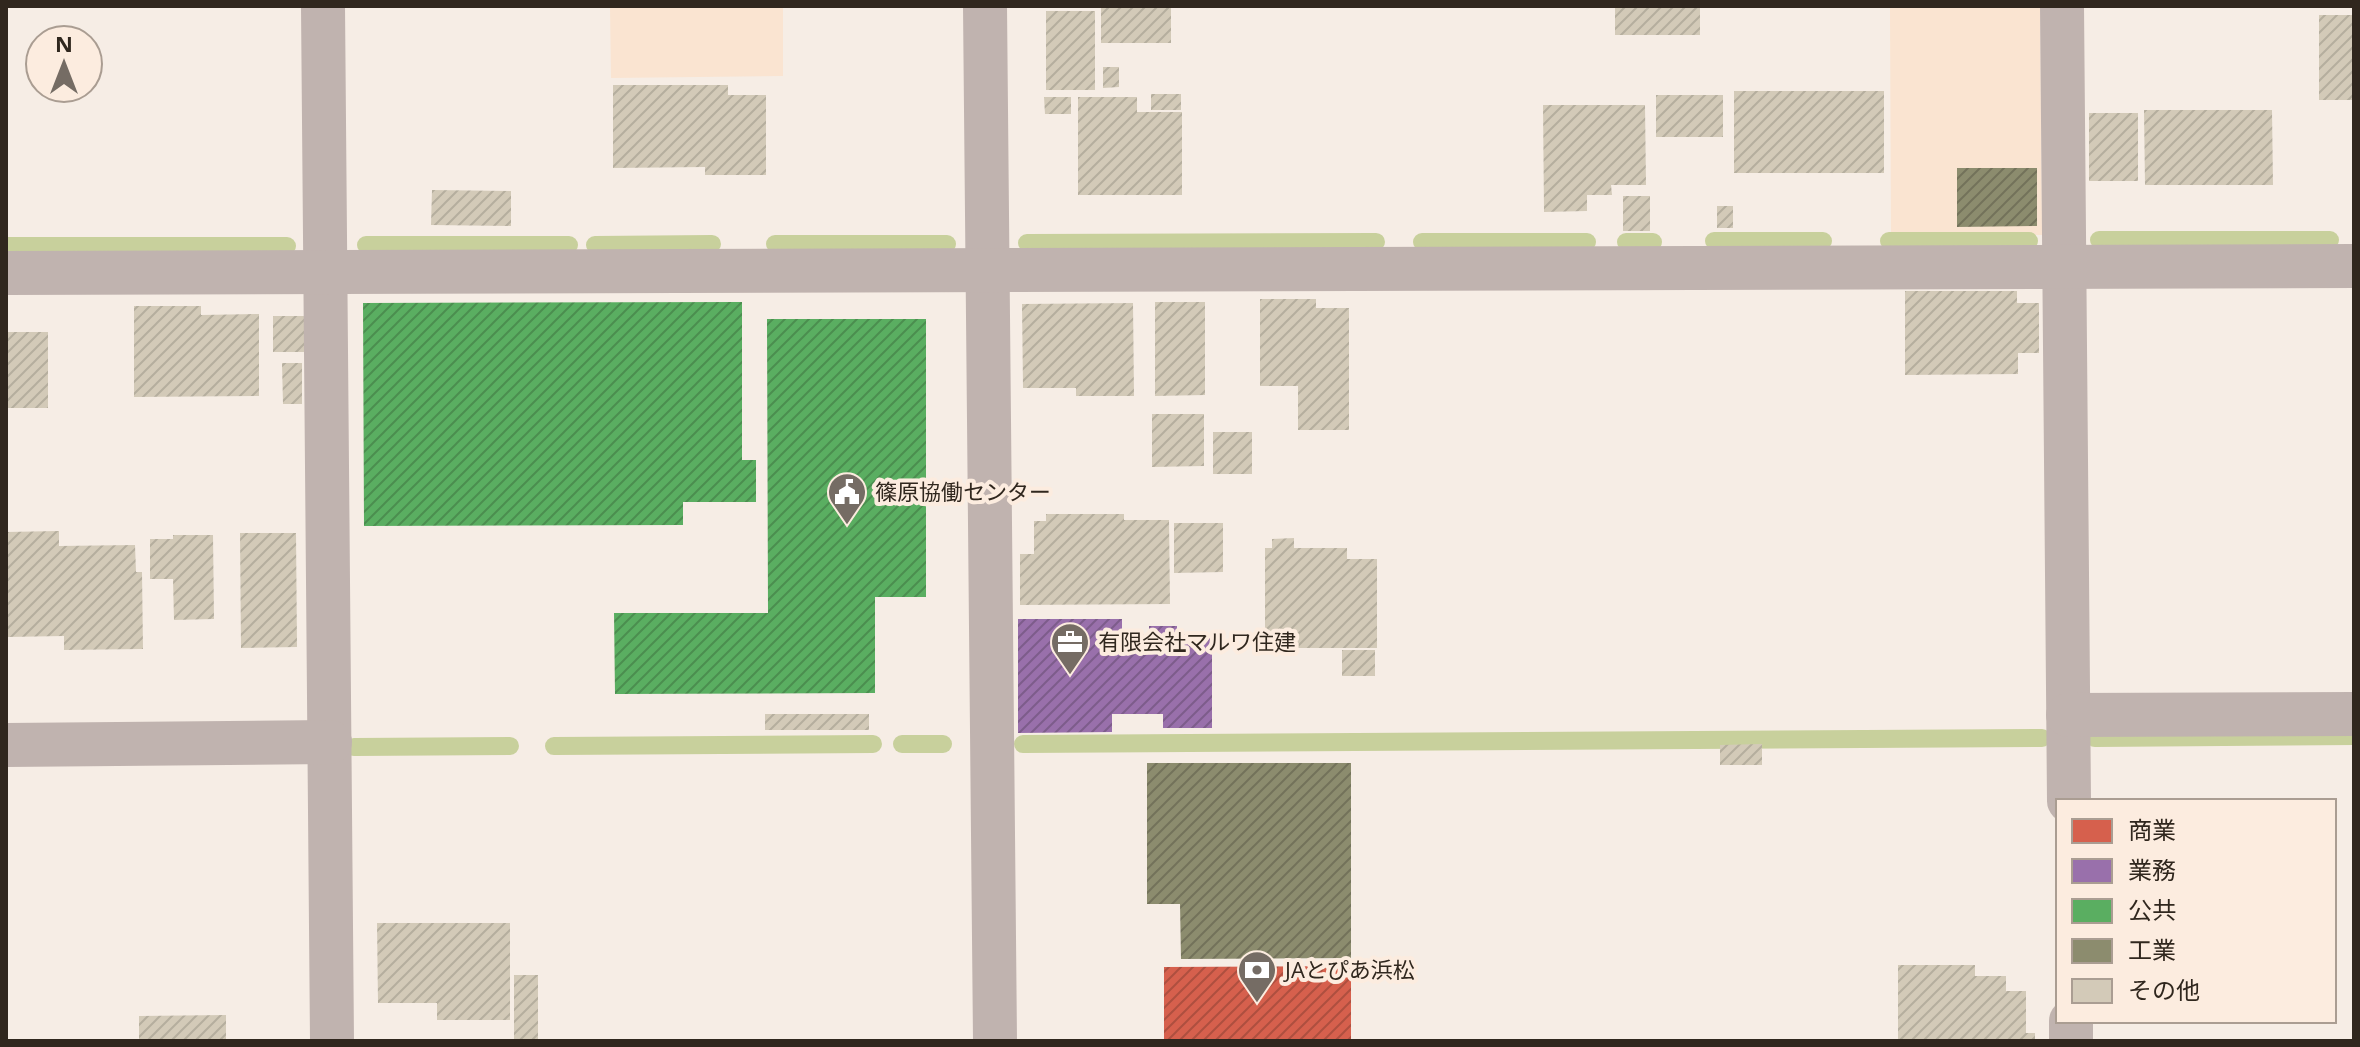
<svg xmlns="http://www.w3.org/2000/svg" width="2360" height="1047" viewBox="0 0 2360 1047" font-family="'Open Sans','Noto Sans JP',sans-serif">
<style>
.built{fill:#fae4d1}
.shops{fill:url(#shops-hatch)}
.offices{fill:url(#offices-hatch)}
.public{fill:url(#public-hatch)}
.industry{fill:url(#industry-hatch)}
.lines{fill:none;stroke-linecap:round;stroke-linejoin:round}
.stream{stroke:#c8d09c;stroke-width:18}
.building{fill:url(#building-hatch)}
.minor{stroke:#c0b3af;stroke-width:44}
.labels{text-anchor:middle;stroke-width:8;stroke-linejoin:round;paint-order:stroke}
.poi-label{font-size:22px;fill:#30271e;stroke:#fcecdf;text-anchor:start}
</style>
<defs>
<pattern id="shops-hatch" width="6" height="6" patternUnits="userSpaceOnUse" patternTransform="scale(2)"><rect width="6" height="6" fill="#d6604d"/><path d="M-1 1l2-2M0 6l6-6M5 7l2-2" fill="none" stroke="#ae4f3f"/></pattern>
<pattern id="offices-hatch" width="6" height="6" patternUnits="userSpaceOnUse" patternTransform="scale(2)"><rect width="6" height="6" fill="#9970ab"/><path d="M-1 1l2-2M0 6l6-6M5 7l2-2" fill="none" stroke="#7d5c8b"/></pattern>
<pattern id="public-hatch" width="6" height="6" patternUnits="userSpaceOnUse" patternTransform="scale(2)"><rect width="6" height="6" fill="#5aae61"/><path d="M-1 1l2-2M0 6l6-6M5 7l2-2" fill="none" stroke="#4b8e4f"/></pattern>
<pattern id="industry-hatch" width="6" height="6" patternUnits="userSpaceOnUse" patternTransform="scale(2)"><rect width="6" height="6" fill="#8c8c6e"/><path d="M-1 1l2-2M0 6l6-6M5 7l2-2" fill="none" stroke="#73725a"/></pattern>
<pattern id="building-hatch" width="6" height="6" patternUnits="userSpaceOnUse" patternTransform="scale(2)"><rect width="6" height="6" fill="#d3cab8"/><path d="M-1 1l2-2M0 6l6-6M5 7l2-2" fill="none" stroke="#b5ae9e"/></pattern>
</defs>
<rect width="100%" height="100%" fill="#f6ede5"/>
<g class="built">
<path d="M610 6H783V76L611 78Z"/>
<path d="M1890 6H2040L2042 235H1891Z"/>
</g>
<path class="shops" d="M1351 966V1041H1164V967Z"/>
<path class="offices" d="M1018 619H1122V634H1149V626H1177V634H1212V728H1163V714H1112V732L1018 733Z"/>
<g class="public">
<path d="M742 302V460H756V502H683V525L364 526 363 303Z"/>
<path d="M767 319H926V597H875V693L615 694 614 613H768Z"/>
</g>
<g class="industry">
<path d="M1957 168H2037V226L1957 227Z"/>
<path d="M1147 763H1351V958L1181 959 1180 904H1147Z"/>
</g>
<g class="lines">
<g class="stream">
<path d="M2099 240H2330"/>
<path d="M1714 241H1823"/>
<path d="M1889 241H2029"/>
<path d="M1422 242H1587"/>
<path d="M1626 242H1653"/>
<path d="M1027 243 1376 242"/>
<path d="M775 244H947"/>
<path d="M366 245H569"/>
<path d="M595 245 712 244"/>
<path d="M6 246H287"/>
<path d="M2095 738 2354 736"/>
<path d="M902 744H943"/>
<path d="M1023 744 2042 738"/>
<path d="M554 746 873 744"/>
<path d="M354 747 510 746"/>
</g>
</g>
<g class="building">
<rect x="1101" y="6" width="70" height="37"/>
<rect x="1615" y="6" width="85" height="29"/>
<rect x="1046" y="11" width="49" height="79"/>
<rect x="2319" y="15" width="35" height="85"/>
<path d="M1103 67H1119V87L1103 88Z"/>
<path d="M613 85H728V95H766V175H705V167L613 168Z"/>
<rect x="1734" y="91" width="150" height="82"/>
<rect x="1151" y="94" width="30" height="16"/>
<rect x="1656" y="95" width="67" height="42"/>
<path d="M1044 97H1071V114H1045Z"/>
<path d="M1078 97H1137V112H1182V195H1078Z"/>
<path d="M1543 105H1645L1646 185H1611L1612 195H1587V211L1544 212Z"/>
<path d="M2144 110H2272L2273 185H2145Z"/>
<rect x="2089" y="113" width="49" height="68"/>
<path d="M432 190 511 191V226L431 225Z"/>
<rect x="1623" y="196" width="27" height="35"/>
<rect x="1717" y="206" width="16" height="22"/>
<path d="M1905 291H2017V303H2039V353H2018V374L1905 375Z"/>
<path d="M1260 299H1316V308H1349V430H1298V386H1260Z"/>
<path d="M1155 302H1205V395L1155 396Z"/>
<path d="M1133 303 1134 396H1076V388H1023L1022 304Z"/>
<path d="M134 306H201V315L259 314V396L134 397Z"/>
<rect x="273" y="316" width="32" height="36"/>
<rect x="6" y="332" width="42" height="76"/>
<path d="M282 363H302V404H283Z"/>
<path d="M1152 414H1204V466L1152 467Z"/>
<rect x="1213" y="432" width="39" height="42"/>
<path d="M1046 514H1124V520H1169L1170 604 1020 605V554H1034V521H1046Z"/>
<path d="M1174 523H1223V572L1174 573Z"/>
<path d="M59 531V546L135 545 136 572H142L143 649 64 650V636L7 637 6 532Z"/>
<path d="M240 533H296L297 647 241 648Z"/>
<path d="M173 535H213L214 619 174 620 173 579H150V539H173Z"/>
<path d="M1294 538V548H1347V559H1377V648H1265V548H1272V539Z"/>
<rect x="1342" y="650" width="33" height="26"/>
<rect x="765" y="714" width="104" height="16"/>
<path d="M1762 744V765H1720V745Z"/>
<path d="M377 923H510V1020H437V1003H378Z"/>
<path d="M1898 965H1975V976H2006V991H2026V1033H2035V1041H1898Z"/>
<rect x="514" y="975" width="24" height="65"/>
<path d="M226 1015V1041H139V1016Z"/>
</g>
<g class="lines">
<g class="minor">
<path d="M323 6 332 1041"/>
<path d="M985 6 995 1041"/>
<path d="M2062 6 2069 801"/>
<path d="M6 273 2354 266"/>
<path d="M2068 715 2354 714"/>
<path d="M6 745 330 742"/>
<path d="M2071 1021V1041"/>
</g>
</g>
<defs>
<g id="civic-pin" transform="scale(2)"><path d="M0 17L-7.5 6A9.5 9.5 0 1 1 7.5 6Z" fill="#756c64" stroke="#fcecdf"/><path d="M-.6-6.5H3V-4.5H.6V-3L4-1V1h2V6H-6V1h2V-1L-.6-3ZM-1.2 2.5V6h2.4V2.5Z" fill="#fff"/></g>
<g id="office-pin" transform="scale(2)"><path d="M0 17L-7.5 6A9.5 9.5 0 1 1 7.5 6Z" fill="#756c64" stroke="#fcecdf"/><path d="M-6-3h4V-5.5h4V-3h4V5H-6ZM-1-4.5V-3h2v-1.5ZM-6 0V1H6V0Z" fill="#fff"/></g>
<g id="bank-pin" transform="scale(2)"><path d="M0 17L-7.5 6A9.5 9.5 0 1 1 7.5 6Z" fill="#756c64" stroke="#fcecdf"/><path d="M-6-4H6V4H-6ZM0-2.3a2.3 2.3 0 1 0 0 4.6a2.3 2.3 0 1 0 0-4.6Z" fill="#fff"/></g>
</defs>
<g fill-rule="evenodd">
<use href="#civic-pin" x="847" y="492"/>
<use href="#office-pin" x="1070" y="642"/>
<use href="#bank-pin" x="1257" y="970"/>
</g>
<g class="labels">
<g class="poi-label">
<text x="875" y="500">篠原協働センター</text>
<text x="1098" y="650">有限会社マルワ住建</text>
<text x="1285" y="978">JAとぴあ浜松</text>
</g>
</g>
<rect width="2360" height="1047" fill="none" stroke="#30271e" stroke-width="16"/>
<rect x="2056" y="799" width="280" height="224" fill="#fcecdf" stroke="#aa9d92" stroke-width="2"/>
<rect x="2072" y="819" width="40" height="24" fill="#d6604d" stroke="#aa9d92" stroke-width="2"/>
<text x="2128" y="839" font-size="24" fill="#30271e">商業</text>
<rect x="2072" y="859" width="40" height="24" fill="#9970ab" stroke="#aa9d92" stroke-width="2"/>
<text x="2128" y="879" font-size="24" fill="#30271e">業務</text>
<rect x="2072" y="899" width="40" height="24" fill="#5aae61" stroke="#aa9d92" stroke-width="2"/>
<text x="2128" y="919" font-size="24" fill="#30271e">公共</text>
<rect x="2072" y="939" width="40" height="24" fill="#8c8c6e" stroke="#aa9d92" stroke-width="2"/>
<text x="2128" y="959" font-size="24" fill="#30271e">工業</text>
<rect x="2072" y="979" width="40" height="24" fill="#d3cab8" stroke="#aa9d92" stroke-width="2"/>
<text x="2128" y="999" font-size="24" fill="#30271e">その他</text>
<g transform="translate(64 64)"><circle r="38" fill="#fcecdf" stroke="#aa9d92" stroke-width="2"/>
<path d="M0-6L14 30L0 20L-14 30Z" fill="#756c64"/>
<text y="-12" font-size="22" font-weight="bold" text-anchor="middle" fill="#30271e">N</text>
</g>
</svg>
